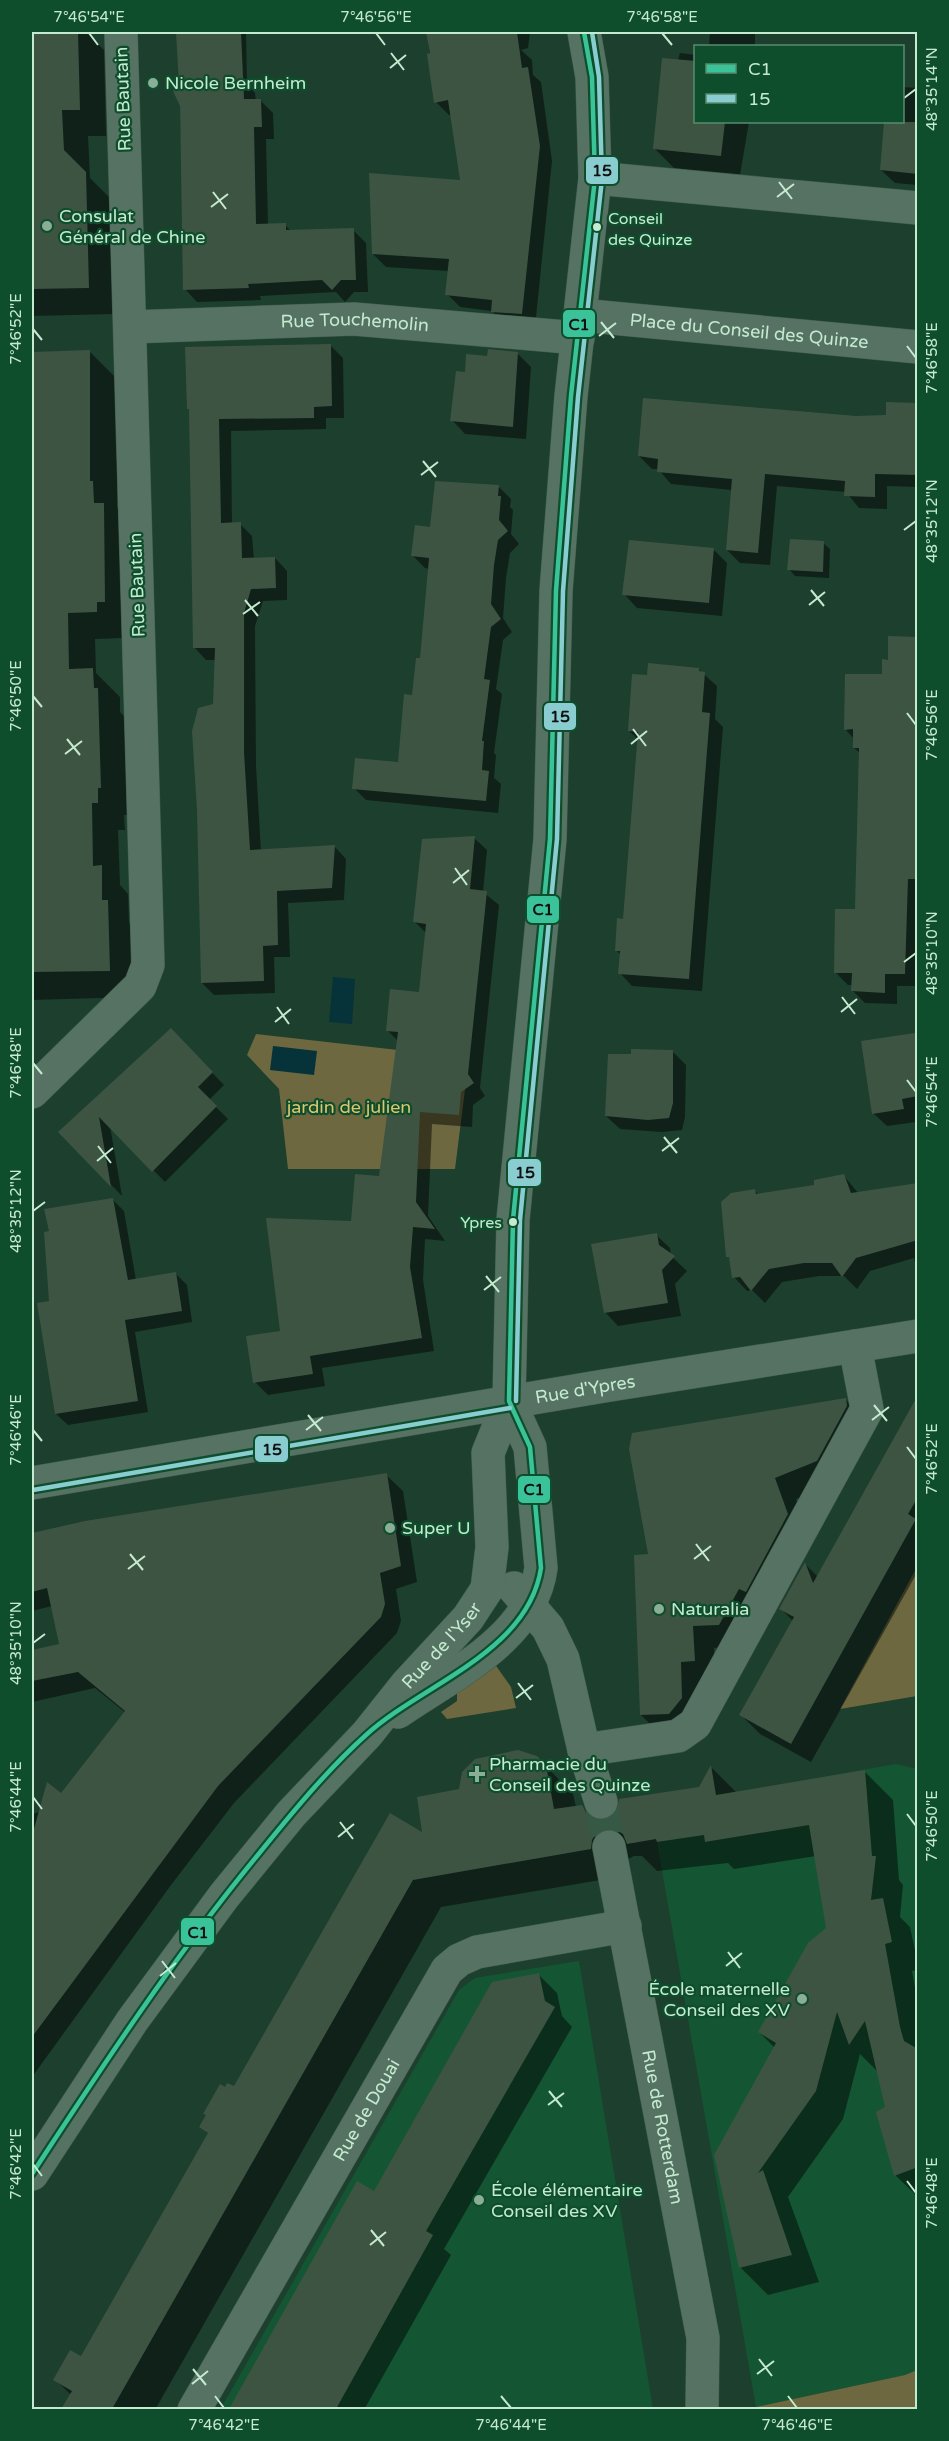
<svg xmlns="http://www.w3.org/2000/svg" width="949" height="2441" viewBox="0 0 949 2441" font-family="'Varela Round',sans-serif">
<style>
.built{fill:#145634}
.green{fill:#6d683f}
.water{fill:#063239}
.shadow{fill:#0007}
.building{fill:#3e5442}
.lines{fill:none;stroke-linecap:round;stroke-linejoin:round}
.minor-tunnel{stroke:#365946;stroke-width:33;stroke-dasharray:33 16;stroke-linecap:butt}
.minor-casing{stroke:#3e594a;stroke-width:34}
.minor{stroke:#557262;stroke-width:33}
.bus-1-casing{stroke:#0e4e2d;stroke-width:9}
.bus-2-casing{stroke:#0e4e2d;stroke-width:9}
.bus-1{stroke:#3ac299;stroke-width:4.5}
.bus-2{stroke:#89cdd1;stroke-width:4.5}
.ticks{fill:none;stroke:#c4ead0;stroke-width:2}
.poi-dot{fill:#8aae97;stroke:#0e4e2d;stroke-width:2}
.bus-dot{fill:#c4ead0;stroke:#0e4e2d;stroke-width:2}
.labels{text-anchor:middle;stroke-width:4.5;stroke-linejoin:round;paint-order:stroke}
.bus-label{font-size:16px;fill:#c4ead0;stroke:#0e4e2d;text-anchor:start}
.poi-label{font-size:18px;fill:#c4ead0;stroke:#0e4e2d;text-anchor:start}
.street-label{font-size:18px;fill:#c4ead0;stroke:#0e4e2d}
.park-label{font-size:18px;fill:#dcc66f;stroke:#0e4e2d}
.line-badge{stroke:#0e4e2d;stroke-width:2}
.pale-badge-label{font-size:16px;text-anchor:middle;font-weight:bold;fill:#111}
.neatline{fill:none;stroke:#c4ead0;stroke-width:2}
.ticks-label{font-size:15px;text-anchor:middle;fill:#c4ead0}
</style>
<rect width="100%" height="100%" fill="#1d3f2e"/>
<g class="built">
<path d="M896 1764 917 1769V2370L905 2375 756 2407 657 1842 704 1835 706 1842 807 1825 800 1781Z"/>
<path d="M579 1961 653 2409 220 2410 459 1990 475 1978Z"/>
</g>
<g class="green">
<path d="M256 1034 469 1058 455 1169H288L279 1089 247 1055Z"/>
<path d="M917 1567V1696L840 1709Z"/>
<path d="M494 1663 511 1687 516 1708 447 1719 441 1712 457 1701V1686Z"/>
<path d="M917 2370V2409H756V2407L905 2375Z"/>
</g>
<g class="water">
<path d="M333 977 355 979 352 1024 329 1022Z"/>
<path d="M273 1046 317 1051 314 1075 270 1070Z"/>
</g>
<g class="shadow">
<path d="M32 32H86L104 50 106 136H88L90 178 112 200 115 314 32 316Z"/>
<path d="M178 32H246L247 84 255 93 256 101 260 100 273 113 274 139H266L268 225H285L291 231 353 230 366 243 368 292H354L345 302 336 292 260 296 261 300 197 302 185 289Z"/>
<path d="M427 32H530L528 48 521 50 532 60 533 75 541 82 552 161 535 327 506 324 492 311 460 307 447 294 449 271 386 267 373 254 461 182 452 115H449L436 102Z"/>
<path d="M710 32H755V46H709Z"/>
<path d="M680 53 696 55V122H749L740 175 674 168 654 148Z"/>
<path d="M902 87 918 88V185L895 183 881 170 885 122H902Z"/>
<path d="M330 345 343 358 344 418H326V429L231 431 232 524H240L252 536 254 559 275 558 287 571V600L263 601 255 626 256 766 261 851 334 846 346 859 344 900 288 903 290 957H274L275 993 214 995 202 983 216 660H206L194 647 191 411Z"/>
<path d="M90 352 117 379V507L120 510 123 638 95 639 96 673 120 697V712L125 717 128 815H124L125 830H118L120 885 128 894 129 923 135 929 136 997 32 1000V353Z"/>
<path d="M517 353 531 367 526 439 465 434 452 420 466 374 489 357Z"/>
<path d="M918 404V487L887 486V509L859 508 846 492 777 486 770 565 740 563 727 550 732 490 671 484 658 469H652L639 456 856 418 888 416Z"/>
<path d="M498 486 511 499 510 507 513 510 511 534 519 544 510 553 506 578 503 618 512 632 503 640 496 689 502 694 494 753 496 755 494 778 501 784 498 813 366 800 354 788 399 764 422 660 429 569 425 568 413 556 431 529Z"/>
<path d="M823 543 830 549 829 578 795 576 789 569Z"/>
<path d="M714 550 727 563 722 616 637 608 624 594Z"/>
<path d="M918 639 917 986H897V1004L865 1003 853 991V985H848L835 972 856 911 861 754 854 748V739L845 729 883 675 889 661Z"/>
<path d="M698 669 717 686 715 719 723 727 702 991 632 986 620 973 621 955 616 950 624 920 639 740 629 731 648 677Z"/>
<path d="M474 838 487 850 483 892 499 905 480 1088 485 1096 473 1105 472 1127 432 1124 428 1216 445 1241 425 1239 423 1280 434 1351 322 1368 325 1386 268 1395 255 1382 281 1333 380 1178 398 1041 387 1030 421 993 427 934 415 922Z"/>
<path d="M171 1030 224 1085 209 1100 228 1119 165 1182 110 1126 122 1196 60 1132Z"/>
<path d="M914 1034 918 1037 916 1122 887 1126 873 1113Z"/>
<path d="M673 1052 686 1065 685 1117 682 1130 662 1132 620 1129 606 1116Z"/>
<path d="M844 1176 859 1194 918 1184V1276L914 1258 870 1271 857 1289 844 1276H819L782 1282 765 1303 752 1290 747 1291 734 1277 731 1259 727 1256 755 1191 759 1195 815 1187Z"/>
<path d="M113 1200 124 1211 136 1280 175 1273 187 1285 192 1322 135 1332 148 1412 68 1425 56 1414 50 1302Z"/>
<path d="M656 1235 670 1248 671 1256 687 1271 675 1284 681 1316 618 1326 605 1312Z"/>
<path d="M918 1398V1571L811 1762 760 1734 741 1715 793 1621 781 1609 805 1564 818 1577Z"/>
<path d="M845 1399 867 1421 839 1483 796 1499 809 1537 740 1646 714 1648 716 1682 703 1720 663 1737 641 1715 649 1556Z"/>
<path d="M386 1475 403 1491 417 1582 396 1589 401 1621 397 1633 234 1803 171 1885 32 2077V1814L40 1812 61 1795 126 1713 95 1688 32 1702V1652L61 1645 52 1606 32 1611V1535L85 1522Z"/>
<path d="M537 1757 573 1794 576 1807H582L597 1822 607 1821 700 1788 711 1767 737 1793 865 1772 893 1800 899 1880 903 1885 900 1917 910 1927 918 1964V1970L912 1971 918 2004V2197L895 2175 887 2108 877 2071 860 2054 843 2119 788 2197 819 2282 768 2295 740 2267 775 2048 759 2032 828 1929 816 1856 734 1869 728 1863 657 1871 642 1856H634L624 1861 618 1877 441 1907 155 2410H63L71 2395 55 2379 82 2358 209 2134 201 2127 226 2089 234 2088 424 1834 460 1791Z"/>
<path d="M539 1975 557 1993 562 2016 572 2027 444 2249 451 2255 364 2410H230L357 2183 375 2193Z"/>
</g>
<g class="building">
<path d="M32 32H78L80 110H62L64 150 86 172 89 288 32 289Z"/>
<path d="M176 32H241L244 99H261L262 127H254L256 224 286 223V230L354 228 356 280H341L332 290 322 280 248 284 249 288 183 290 180 106 173 91 179 84Z"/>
<path d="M426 32H517L522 68 528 67 540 146 522 314 491 312 492 300 445 295 449 259 372 254 369 173 460 180 448 100 434 103 427 54 430 53Z"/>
<path d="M662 58 696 61V122H725L721 156 653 149Z"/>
<path d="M884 122H918V174L880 170Z"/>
<path d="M331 344 332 406 314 407V418L219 419 221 523 241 522 242 558 275 557 276 588 251 589 244 613V752L250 850 335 845 332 888 277 891 278 945 263 946 264 981 201 983 197 810 192 731 198 708 213 704 215 648H193L189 409H187L185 347Z"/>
<path d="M488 349 518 352 513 427 450 421 456 371 465 372 466 354 487 356Z"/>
<path d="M90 350V481H93L94 503H104L105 602H97V612L68 613 69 669 93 668 94 688H98L101 788H98V803H92L93 866 102 865V900H108L110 971 32 972V352Z"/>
<path d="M643 398 856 416 886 415V402L918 403V475L875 474V497L844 496 845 481 765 474 758 553 726 550 732 479 657 472 658 459 638 456Z"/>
<path d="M435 481 499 485 498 496H501L499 520 508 531 498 540 494 565 491 604 501 619 491 627 484 679 490 680 482 741H484L482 770 489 771 486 801 352 789 355 758 398 762 404 694 412 695 416 658H420L429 558 411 556 415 525 430 527Z"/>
<path d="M790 539 824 541 823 572 787 570Z"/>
<path d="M629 540 714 548 709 603 622 595Z"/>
<path d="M888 636 918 637V879H908L905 974H885V993L851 991 852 973H834L835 909H855L859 748H853V729L844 730 845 674H882V659L888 660Z"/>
<path d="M648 663 699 668V671L705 672 702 712 710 713 689 979 618 974 620 951H615L617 918 623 919 638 732 628 731 632 674 647 675Z"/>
<path d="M475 836 470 889 487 891 468 1074 474 1083 461 1092 459 1115 420 1112 416 1202 435 1229 413 1227 410 1267 422 1338 310 1356 313 1374 253 1383 246 1336 280 1331 266 1218 351 1221 355 1174 379 1176 398 1032 386 1031 390 989 419 992 426 924 413 922 422 839Z"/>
<path d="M171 1028 213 1072 198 1087 217 1106 152 1172 99 1117 111 1187 58 1132Z"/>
<path d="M915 1033 918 1096 902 1099 904 1109 872 1114 861 1041Z"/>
<path d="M631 1049 673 1050V1103L669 1118 648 1120 605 1116 608 1054H631Z"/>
<path d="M844 1174 851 1193 918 1183V1240L856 1258 842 1277 832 1263H804L769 1269 751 1291 740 1277 732 1278 729 1257H726L721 1202 731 1193 755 1189 756 1194 814 1185V1180Z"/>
<path d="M113 1198 128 1280 176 1272 182 1311 125 1320 138 1401 55 1414 37 1303 49 1301 44 1232 49 1231 44 1209Z"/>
<path d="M657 1233 659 1245 675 1256 662 1270 668 1303 604 1313 591 1244Z"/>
<path d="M918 1395V1497L908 1514 916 1519 791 1744 739 1715 794 1617 779 1609 805 1562 813 1583Z"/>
<path d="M846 1398 847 1406 817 1461 775 1478 788 1514 746 1592 739 1589 719 1625 693 1626 695 1661 681 1662 682 1698 669 1714 640 1715 634 1555 648 1554 629 1449 632 1433Z"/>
<path d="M387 1473 401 1566 380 1573 385 1604 381 1617 218 1786 32 2037V1836L47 1782 61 1793 125 1711 78 1672 32 1681V1650L59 1644 47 1588 32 1592V1533L85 1521Z"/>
<path d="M518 1750 537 1756 546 1765 554 1809 582 1805 588 1816 598 1820H606L615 1815 619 1799 699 1787 711 1765 716 1795 865 1770 872 1856H876L871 1900 883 1898 892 1942 885 1944 900 2027 904 2041 918 2049V2167L894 2176 876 2112 885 2107 865 2021 849 2045 837 2012 816 2091 758 2173 763 2170 792 2255 739 2268 714 2155 776 2043 758 2032 808 1943 826 1928 809 1825 705 1842 704 1835 657 1842 656 1839 627 1844 623 1834 616 1830 606 1829 596 1833 592 1840 591 1849 413 1880 112 2409H61L72 2391 53 2380 70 2350 81 2356 208 2133 199 2127 206 2115 203 2114 220 2084 225 2087 227 2083 234 2086 390 1813 422 1832 417 1797 459 1789 462 1772 475 1759Z"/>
<path d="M539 1973 545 2001 555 2007 426 2231 433 2235 336 2409H229L357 2181 374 2191 492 1982Z"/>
</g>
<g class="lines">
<path class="minor-tunnel" d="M601 1802 609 1847"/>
<g class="minor-casing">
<g id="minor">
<path d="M595 178 918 208"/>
<path id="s1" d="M580 315 918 347"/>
<path id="s2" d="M130 327 354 319 578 338"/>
<path d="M32 1092 140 986 148 965 121 32"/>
<path id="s3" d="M32 1483 604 1386 918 1336"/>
<path d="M514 1588 548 1628 563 1659 584 1750 601 1802"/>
<path d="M398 1712C450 1676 532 1638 541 1568L530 1447 509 1401"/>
<path d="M584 1750 678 1736 695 1724 867 1409 855 1346"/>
<path id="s4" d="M609 1847 703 2338 702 2410"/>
<path id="s5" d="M32 2174 132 2021 224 1896 291 1814 367 1734 406 1685 468 1618 487 1589 492 1547 488 1453 509 1401 513 1220 550 839 556 591 571 396 595 178 592 77 584 32"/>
<path id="s6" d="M194 2410 447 1970 459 1960 477 1952 625 1926"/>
</g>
</g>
<use href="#minor" class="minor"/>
<g class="bus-1-casing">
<path id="bus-1" d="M32 2174C103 2065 174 1957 257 1856 291 1814 326 1771 366 1735 422 1684 528 1653 541 1568L530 1447 509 1401 513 1220 550 839 556 591 571 396 595 178 592 77 584 32"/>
</g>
<g class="bus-2-casing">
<g id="bus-2">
<path d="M516 1401 520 1220 557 839 563 591 578 397 602 179 599 77 592 32"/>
<path d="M33 1490 510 1408"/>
</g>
</g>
<use href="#bus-1" class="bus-1"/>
<use href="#bus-2" class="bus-2"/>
</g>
<path class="ticks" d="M89 33 98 45M376 33 385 45M662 33 672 45M391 53 404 70M390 68 406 55M904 98 916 89M779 182 792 199M213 192 226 209M777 197 794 184M211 207 228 194M601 322 614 338M33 329 42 340M599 336 616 323M907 346 916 358M423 461 436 477M421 475 438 462M904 530 916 521M811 590 824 606M245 600 258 616M809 605 825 592M243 614 260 602M33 696 42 707M907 713 916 725M633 729 646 746M67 739 80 755M631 744 647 731M65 754 82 741M455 868 467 885M453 883 469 870M904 962 916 953M842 997 855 1014M277 1007 289 1024M841 1012 857 999M275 1022 291 1009M33 1063 42 1074M907 1080 916 1092M664 1137 677 1153M98 1146 111 1163M662 1151 679 1138M97 1161 113 1148M33 1211 45 1202M486 1276 499 1292M484 1290 501 1277M874 1405 887 1421M308 1415 321 1431M872 1420 889 1407M33 1430 42 1441M306 1430 323 1417M907 1447 916 1459M696 1544 709 1561M130 1554 143 1570M694 1559 711 1546M128 1569 145 1556M33 1643 45 1634M518 1683 531 1700M516 1698 533 1685M33 1797 42 1809M907 1814 916 1826M340 1822 353 1839M338 1837 354 1824M728 1952 740 1968M162 1961 175 1978M726 1966 742 1953M160 1976 176 1963M549 2091 562 2107M548 2105 564 2093M33 2164 42 2176M907 2181 916 2193M371 2230 384 2246M370 2245 386 2232M759 2359 772 2376M193 2369 206 2385M757 2374 774 2361M192 2384 208 2371M215 2396 224 2408M501 2396 511 2408M788 2396 797 2408"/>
<g class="poi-dot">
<circle cx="153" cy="83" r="6"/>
<circle cx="47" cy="226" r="6"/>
<circle cx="390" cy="1528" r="6"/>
<circle cx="659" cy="1609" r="6"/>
<path d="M474 1765h6v6h6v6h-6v6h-6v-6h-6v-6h6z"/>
<circle cx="802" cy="1999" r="6"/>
<circle cx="479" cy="2200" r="6"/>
</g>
<g class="bus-dot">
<circle cx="597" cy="227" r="5"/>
<circle cx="513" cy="1222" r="5"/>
</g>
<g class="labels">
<g class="bus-label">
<text x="608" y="224">Conseil<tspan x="608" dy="21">des Quinze</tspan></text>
<text x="502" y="1228" text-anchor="end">Ypres</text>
</g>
<g class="poi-label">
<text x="165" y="89">Nicole Bernheim</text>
<text x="59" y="222">Consulat<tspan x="59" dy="21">Général de Chine</tspan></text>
<text x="402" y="1534">Super U</text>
<text x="671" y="1615">Naturalia</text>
<text x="489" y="1770">Pharmacie du<tspan x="489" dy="21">Conseil des Quinze</tspan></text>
<text x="790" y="1995" text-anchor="end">École maternelle<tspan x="790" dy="21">Conseil des XV</tspan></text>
<text x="491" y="2196">École élémentaire<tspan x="491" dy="21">Conseil des XV</tspan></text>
</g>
<g class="street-label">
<text transform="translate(123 99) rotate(-92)" y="6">Rue Bautain</text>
<text dy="6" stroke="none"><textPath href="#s2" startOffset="225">Rue Touchemolin</textPath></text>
<text dy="6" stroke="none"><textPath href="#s1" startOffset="170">Place du Conseil des Quinze</textPath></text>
<text transform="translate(137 585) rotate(-92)" y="6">Rue Bautain</text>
<text dy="6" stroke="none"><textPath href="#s3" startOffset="561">Rue d'Ypres</textPath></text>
<text dy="6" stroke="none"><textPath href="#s5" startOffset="670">Rue de l'Yser</textPath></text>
<text dy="6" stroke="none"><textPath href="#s6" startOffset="346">Rue de Douai</textPath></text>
<text dy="6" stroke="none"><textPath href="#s4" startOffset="285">Rue de Rotterdam</textPath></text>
</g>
<g class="park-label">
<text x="349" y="1113">jardin de julien</text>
</g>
</g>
<g class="line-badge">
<rect x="585" y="156" width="34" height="29" rx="6" fill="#89cdd1"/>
<rect x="562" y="309" width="34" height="29" rx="6" fill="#3ac299"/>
<rect x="543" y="702" width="34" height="29" rx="6" fill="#89cdd1"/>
<rect x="526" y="895" width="34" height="29" rx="6" fill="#3ac299"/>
<rect x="507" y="1158" width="35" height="29" rx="6" fill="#89cdd1"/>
<rect x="254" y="1435" width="35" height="28" rx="6" fill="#89cdd1"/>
<rect x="517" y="1475" width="34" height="29" rx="6" fill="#3ac299"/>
<rect x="180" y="1917" width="35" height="29" rx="6" fill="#3ac299"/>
</g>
<g class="pale-badge-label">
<text x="602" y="176">15</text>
<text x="579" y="330">C1</text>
<text x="560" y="722">15</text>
<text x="543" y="915">C1</text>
<text x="525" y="1178">15</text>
<text x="272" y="1455">15</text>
<text x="534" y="1495">C1</text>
<text x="198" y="1938">C1</text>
</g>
<rect width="949" height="2441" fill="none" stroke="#0e4e2d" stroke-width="66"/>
<rect x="694" y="45" width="210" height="78" fill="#0e4e2d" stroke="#578c6e" stroke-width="1.5"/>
<rect x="706" y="64" width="30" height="9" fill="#3ac299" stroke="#578c6e" stroke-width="1.5"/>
<text x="748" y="75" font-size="18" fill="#c4ead0">C1</text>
<rect x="706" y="94" width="30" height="9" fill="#89cdd1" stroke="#578c6e" stroke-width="1.5"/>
<text x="748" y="105" font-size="18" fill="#c4ead0">15</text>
<rect x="33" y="33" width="883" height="2375" class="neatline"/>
<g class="ticks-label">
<text x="89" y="22">7°46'54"E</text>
<text x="376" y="22">7°46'56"E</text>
<text x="662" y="22">7°46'58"E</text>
<text transform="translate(932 89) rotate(-90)" y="5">48°35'14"N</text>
<text transform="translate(16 329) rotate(-90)" y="5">7°46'52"E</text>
<text transform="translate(932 358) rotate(-90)" y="5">7°46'58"E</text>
<text transform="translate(932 521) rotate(-90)" y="5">48°35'12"N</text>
<text transform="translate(16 696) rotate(-90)" y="5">7°46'50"E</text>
<text transform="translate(932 725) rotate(-90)" y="5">7°46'56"E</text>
<text transform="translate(932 953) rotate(-90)" y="5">48°35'10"N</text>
<text transform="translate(16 1063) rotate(-90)" y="5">7°46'48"E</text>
<text transform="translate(932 1092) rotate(-90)" y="5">7°46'54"E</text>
<text transform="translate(16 1211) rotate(-90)" y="5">48°35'12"N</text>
<text transform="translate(16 1430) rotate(-90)" y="5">7°46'46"E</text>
<text transform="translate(932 1459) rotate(-90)" y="5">7°46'52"E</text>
<text transform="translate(16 1643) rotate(-90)" y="5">48°35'10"N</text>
<text transform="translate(16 1797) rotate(-90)" y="5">7°46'44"E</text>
<text transform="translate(932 1826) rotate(-90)" y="5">7°46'50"E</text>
<text transform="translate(16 2164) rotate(-90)" y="5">7°46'42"E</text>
<text transform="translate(932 2193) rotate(-90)" y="5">7°46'48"E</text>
<text x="224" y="2430">7°46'42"E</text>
<text x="511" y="2430">7°46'44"E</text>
<text x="797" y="2430">7°46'46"E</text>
</g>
</svg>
